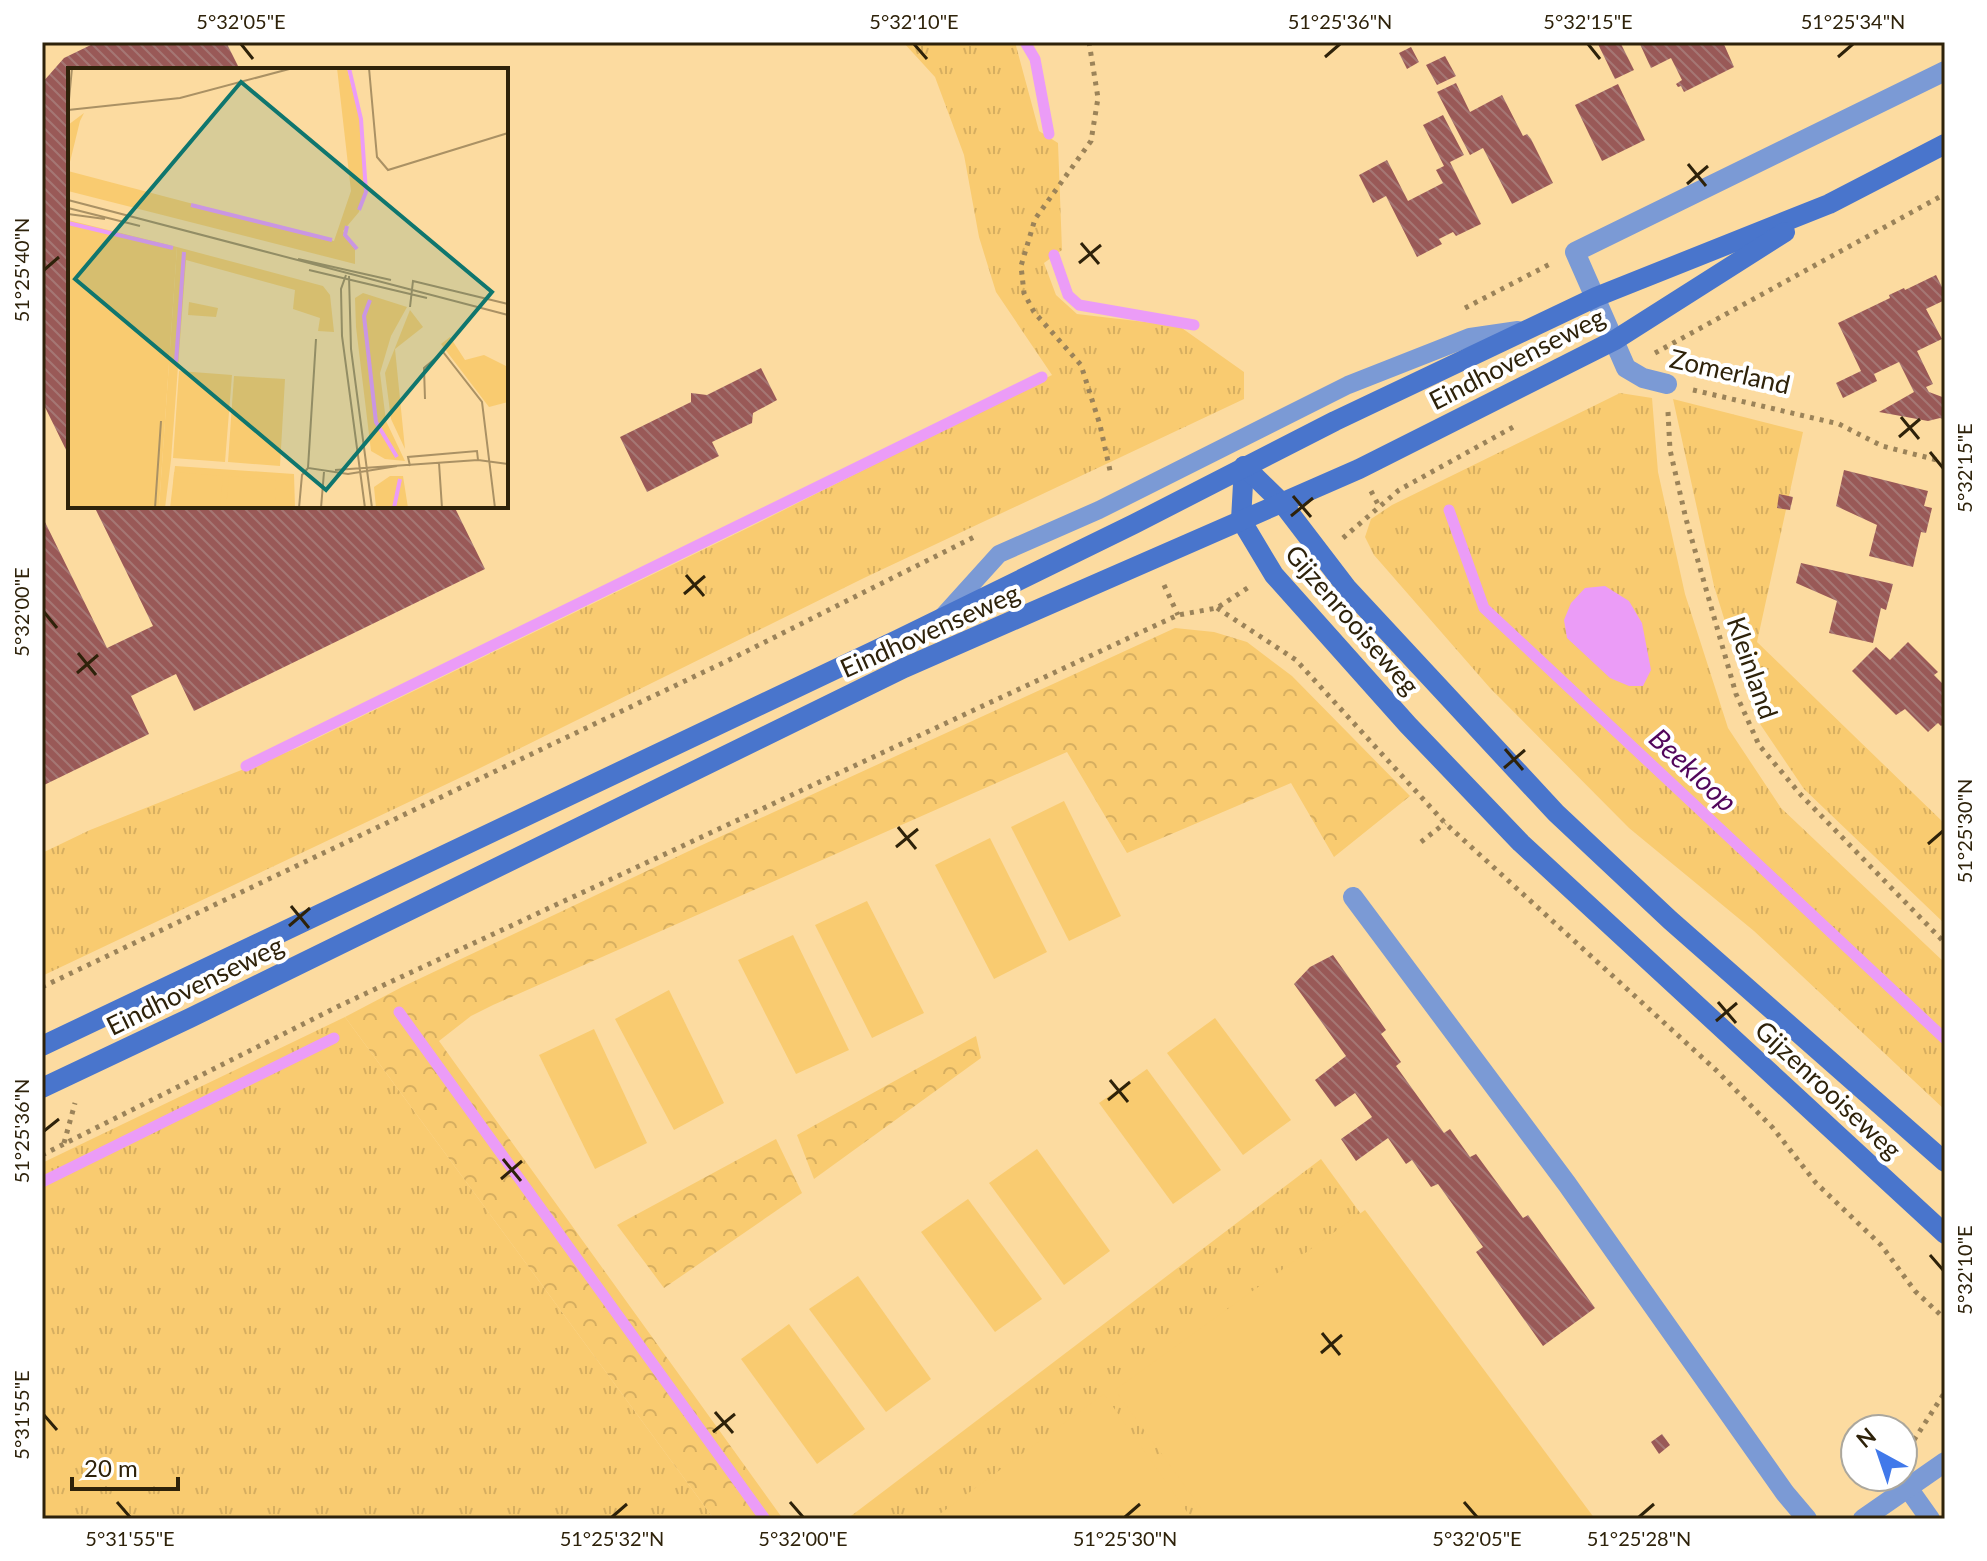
<svg xmlns="http://www.w3.org/2000/svg" width="1987" height="1561" viewBox="0 0 1987 1561" font-family="Lato,sans-serif">
<style>
.grass{fill:url(#grass-tufts)}
.forest{fill:url(#forest-crowns)}
.pitch{fill:#f9cb70}
.water{fill:#eb9cf7}
.lines{fill:none;stroke-linecap:round;stroke-linejoin:round}
.stream{stroke:#eb9cf7;stroke-width:11}
.building{fill:url(#building-back-hatch)}
.path{stroke:#9b8359;stroke-width:5;stroke-dasharray:4 6;stroke-linecap:butt}
.service{stroke:#7b9ad5;stroke-width:18}
.minor{stroke:#7b9ad5;stroke-width:20}
.secondary{stroke:#4975cc;stroke-width:20}
.ticks{fill:none;stroke:#2e220a;stroke-width:3}
.labels{text-anchor:middle;stroke-width:8;stroke-linejoin:round;paint-order:stroke}
.street-label{font-size:26px;fill:#2e220a;stroke:#fff}
.water-label{font-size:28px;font-style:italic;fill:#51065b;stroke:#fff}
.inset-river{fill:none;stroke:#eb9cf7;stroke-width:4}
.inset-road{fill:none;stroke:#aa9164;stroke-width:2}
.view{fill:#0f766e;fill-opacity:0.15;stroke:#0f766e;stroke-width:4}
.inset-edge{fill:none;stroke:#2e220a;stroke-width:4}
.neatline{fill:none;stroke:#2e220a;stroke-width:3}
.ticks-label{font-size:20px;text-anchor:middle;fill:#2e220a}
</style>
<defs>
<pattern id="grass-tufts" width="24" height="20" patternUnits="userSpaceOnUse" patternTransform="scale(2)"><rect width="24" height="20" fill="#f9cb70"/><path d="M3 7l-1-3M5 7V3M7 7l1-3M15 17l-1-3M17 17v-4M19 17l1-3" fill="none" stroke="#d6ae60"/></pattern>
<pattern id="forest-crowns" width="20" height="18" patternUnits="userSpaceOnUse" patternTransform="scale(2)"><rect width="20" height="18" fill="#f9cb70"/><path d="M2 6a3 3 0 1 1 6 0M12 15a3 3 0 1 1 6 0" fill="none" stroke="#d6ae60"/></pattern>
<pattern id="building-back-hatch" width="6" height="6" patternUnits="userSpaceOnUse" patternTransform="scale(2)"><rect width="6" height="6" fill="#995957"/><path d="M-1 5l2 2M0 0l6 6M5-1l2 2" fill="none" stroke="#a57774"/></pattern>
</defs>
<rect width="100%" height="100%" fill="#fcdba0"/>
<g class="grass">
<path d="M903 42H1015L1039 131 1058 143 1062 250 1044 263 1056 295 1077 314 1179 326 1244 372V399L864 578 470 773 42 976V853L90 830 297 748 758 523 1052 375 996 292 979 237 964 155 935 77Z"/>
<path d="M1620 393 1652 398 1658 472 1685 594 1728 728 1781 808 1945 963V1110L1754 931 1629 828 1490 688 1374 555 1365 537 1371 519 1392 505Z"/>
<path d="M1673 399 1803 432 1757 642 1945 824V924L1804 789 1754 715 1714 586Z"/>
<path d="M345 1017 714 1519H42V1163Z"/>
<path d="M1321 1159 1582 1519H847Z"/>
</g>
<g class="forest">
<path d="M1175 628 1214 632 1247 642 1292 676 1410 796 1334 857 1291 783 1127 853 1067 752 493 1005 471 1016 439 1041 783 1519H714L345 1017 402 987 689 851Z"/>
<path d="M976 1036 981 1058 814 1179 797 1135Z"/>
<path d="M776 1139 802 1193 664 1288 617 1225Z"/>
</g>
<g class="pitch">
<path d="M1064 801 1121 916 1069 941 1011 827Z"/>
<path d="M990 838 1047 952 994 979 935 865Z"/>
<path d="M867 901 924 1013 872 1038 815 925Z"/>
<path d="M793 935 849 1050 796 1074 738 960Z"/>
<path d="M669 990 724 1103 674 1130 615 1019Z"/>
<path d="M1215 1018 1291 1120 1243 1155 1167 1053Z"/>
<path d="M594 1029 647 1143 595 1169 539 1055Z"/>
<path d="M1147 1069 1221 1170 1173 1204 1099 1103Z"/>
<path d="M1037 1149 1110 1251 1064 1285 989 1183Z"/>
<path d="M968 1199 1042 1299 995 1332 921 1232Z"/>
<path d="M1365 1210 1595 1519H1209L1115 1390Z"/>
<path d="M858 1276 931 1379 886 1412 809 1309Z"/>
<path d="M789 1324 865 1429 817 1464 741 1359Z"/>
<path d="M1104 1394 1192 1519H933Z"/>
</g>
<path class="water" d="M1605 586 1629 601 1642 623 1651 670 1643 686H1629L1610 678 1567 638 1564 620 1571 603 1585 588Z"/>
<g class="lines">
<g class="stream">
<path d="M1025 42 1035 59 1049 134"/>
<path d="M1054 255 1068 295 1079 305 1194 325"/>
<path d="M1449 510 1484 608 1945 1039"/>
<path d="M246 766 1042 377"/>
<path d="M399 1012 765 1519"/>
<path d="M42 1182 334 1038"/>
</g>
</g>
<g class="building">
<path d="M97 42H226L240 70H70V458L42 401V83L64 58Z"/>
<path d="M1597 42H1620L1634 70 1615 79Z"/>
<path d="M1639 42H1723L1734 67 1684 92 1681 86 1678 87 1676 84 1682 80 1671 58 1651 68Z"/>
<path d="M1411 47 1419 62 1407 69 1399 53Z"/>
<path d="M1445 56 1456 76 1437 85 1426 65Z"/>
<path d="M1456 83 1470 112 1502 95 1523 136 1527 134 1531 139 1553 183 1512 204 1483 148 1470 155 1437 92Z"/>
<path d="M1618 84 1645 140 1602 161 1575 105Z"/>
<path d="M1443 115 1464 155 1450 162 1481 224 1456 236 1453 232 1439 239 1442 244 1417 257 1386 196 1373 203 1359 175 1387 160 1408 201 1443 183 1436 170 1444 166 1423 125Z"/>
<path d="M1936 275 1945 293V300L1926 309 1942 339 1917 351 1933 384 1926 387 1929 392 1945 398V420L1940 418 1928 421 1879 412 1914 392 1899 362 1874 374 1877 381 1843 398 1836 383 1861 371 1838 323 1890 298 1889 295 1904 288 1905 290Z"/>
<path d="M761 368 777 400 753 413 752 423 712 442 719 456 647 492 620 437 691 402V393L707 395Z"/>
<path d="M1844 470 1928 491 1924 506 1932 508 1926 533 1921 532 1913 567 1869 556 1877 525 1836 506Z"/>
<path d="M1779 494 1793 497 1790 510 1777 508Z"/>
<path d="M94 506H454L485 569 194 711 176 674 131 696 149 734 42 786V516L107 648 153 626Z"/>
<path d="M1801 563 1893 584 1886 610 1881 608 1873 643 1829 633 1837 601 1796 583Z"/>
<path d="M1908 642 1938 672 1934 675 1945 686V723L1941 726 1938 723 1928 732 1905 709 1896 715 1852 671 1876 647 1890 660Z"/>
<path d="M1333 955 1386 1030 1381 1034 1401 1062 1396 1066 1444 1133 1450 1129 1470 1157 1476 1154 1523 1218 1528 1215 1595 1308 1543 1346 1476 1252 1483 1247 1438 1184 1431 1187 1412 1160 1406 1164 1388 1138 1356 1161 1341 1139 1372 1117 1355 1093 1335 1107 1315 1080 1346 1056 1294 984 1310 967Z"/>
<path d="M1662 1434 1670 1445 1659 1454 1651 1442Z"/>
</g>
<g class="lines">
<g class="path">
<path d="M1089 42 1098 98 1091 141 1035 219 1021 266 1024 293 1034 312 1081 365 1100 425 1111 475"/>
<path d="M1465 308 1552 263"/>
<path d="M1655 353 1945 194"/>
<path d="M1693 390 1839 424 1882 446 1945 462"/>
<path d="M1668 412 1670 450 1686 519 1736 694 1759 745 1801 795 1945 943"/>
<path d="M1371 491 1380 508"/>
<path d="M1343 538 1399 490 1515 426"/>
<path d="M1164 585 1178 615"/>
<path d="M1217 608 1296 660 1445 823 1717 1071 1773 1128 1816 1183 1881 1245 1915 1291 1945 1319"/>
<path d="M1421 842 1445 823"/>
<path d="M42 987 729 660 978 535"/>
<path d="M64 1143 75 1103"/>
<path d="M42 1155 341 1005 1178 615 1217 608 1249 587"/>
<path d="M1913 1450 1914 1440 1945 1392"/>
</g>
<path class="service" d="M943 616 999 554 1099 510 1348 385 1470 337 1518 330"/>
<g class="minor">
<path d="M1667 384 1643 378 1626 368 1575 252 1945 71"/>
<path d="M1353 897 1567 1184 1785 1493 1807 1519"/>
<path d="M1908 1488 1930 1519"/>
<path d="M1863 1519 1945 1462"/>
</g>
<g class="secondary">
<path d="M1244 466 1241 520 1274 575 1408 725 1521 843 1945 1234"/>
<path d="M1244 466 1282 503 1347 588 1556 813 1670 920 1945 1162"/>
<path d="M42 1046 897 640 1134 524 1335 421 1596 297 1829 204 1945 144"/>
<path d="M42 1088 190 1018 904 668 1359 469 1615 340 1785 232"/>
</g>
</g>
<path class="ticks" d="M241 44 253 59M914 44 927 59M1588 44 1600 59M1325 57 1340 44M1838 57 1853 44M1688 164 1706 186M1687 184 1708 166M1081 243 1099 264M1079 263 1101 245M44 270 59 257M1901 417 1919 439M1899 437 1920 419M1930 452 1943 468M1293 496 1311 517M1291 516 1313 498M686 575 704 596M684 594 705 576M44 612 57 628M78 653 96 675M77 673 98 655M1505 749 1523 770M1504 768 1525 750M898 827 916 849M1928 844 1943 831M896 847 918 829M291 906 309 928M289 926 310 908M1718 1002 1736 1023M1716 1021 1737 1003M1110 1080 1128 1102M1108 1100 1130 1082M44 1131 59 1119M503 1159 521 1181M501 1179 522 1161M1930 1255 1943 1270M1322 1333 1340 1355M1321 1353 1342 1335M715 1412 733 1433M44 1415 57 1430M713 1432 735 1414M117 1502 130 1517M790 1502 803 1517M1464 1502 1477 1517M612 1517 627 1504M1125 1517 1140 1504M1639 1517 1654 1504"/>
<g class="labels">
<g class="street-label">
<text transform="translate(1517 359) rotate(-27)" y="9">Eindhovenseweg</text>
<text transform="translate(1730 372) rotate(13)" y="9">Zomerland</text>
<text transform="translate(1352 620) rotate(49)" y="9">Gijzenrooiseweg</text>
<text transform="translate(930 631) rotate(-24)" y="9">Eindhovenseweg</text>
<text transform="translate(1752 668) rotate(71)" y="9">Kleinland</text>
<text transform="translate(195 986) rotate(-26)" y="9">Eindhovenseweg</text>
<text transform="translate(1828 1090) rotate(43)" y="9">Gijzenrooiseweg</text>
</g>
<g class="water-label">
<text transform="translate(1693 770) rotate(43)" y="10">Beekloop</text>
</g>
</g>
<g transform="translate(68 68)">
<rect width="440" height="440" fill="#fcdba0"/>
<path d="M269 0H279L292 52 297 124 291 144 275 163 287 180V196L0 123V103L266 173 283 123ZM16 45 12 53 0 102V57ZM0 152 109 179 91 440H0ZM295 225 339 239 323 268 312 305 318 353 337 393 317 391 303 383 288 259 287 230ZM342 242 355 259 327 281 337 381 323 351 317 305ZM107 398 226 406 227 440H102ZM322 408H335L340 440H308L306 419Z" fill="#f9cb70"/>
<path d="M109 179 255 218 262 227 266 264 250 263 252 250 225 241 227 222 118 192 103 392 97 440H91ZM121 234 150 240 148 249 120 247ZM382 269 397 292 416 287 440 299V334L421 339 373 276Z" fill="#f9cb70"/>
<path d="M111 303 164 307 157 394 105 390ZM166 308 217 311 212 398 160 394ZM106 404 155 408 152 440H104ZM161 408 208 412 207 440H158Z" fill="#f9cb70"/>
<path class="inset-river" d="M281 0 293 51 298 124 291 142M123 137 264 172M0 155 105 180M279 158 277 167 289 181M302 232 296 248 308 354 329 389M108 294 116 184M326 440 332 411"/>
<path class="inset-road" d="M301 0 309 89 320 102 440 65M0 42 112 30 225 0M0 42 4 0M0 132 440 247M0 140 72 158M0 146 37 151M230 191 323 212M241 202 359 230M278 207 273 221 274 268 297 440M281 208 283 281 304 440M342 239 345 213 440 236M248 271 240 400 280 406 329 398M357 331 356 300 375 284 414 334 427 440M371 395 374 440M342 398 340 389 409 383 410 392M267 402 410 392 440 396M87 440 93 353M231 440 234 407 240 400M253 440 256 404"/>
<path class="view" d="M173 14 424 224 258 422 7 211Z"/>
<rect width="440" height="440" class="inset-edge"/>
</g>
<rect width="1987" height="1561" fill="none" stroke="#ffffff" stroke-width="88"/>
<g transform="translate(1879 1453) rotate(320)"><circle r="38" fill="#ffffff" stroke="#aba79d" stroke-width="2"/>
<path d="M0-6L14 30L0 20L-14 30Z" fill="#4179ea"/>
<text y="-12" font-size="22" font-weight="bold" text-anchor="middle" fill="#2e220a">N</text>
</g>
<path d="M72 1477v12h106v-12" fill="none" stroke="#2e220a" stroke-width="4"/>
<text x="84" y="1477" font-size="24" fill="#2e220a" stroke="#ffffff" stroke-width="6" paint-order="stroke">20 m</text>
<rect x="44" y="44" width="1899" height="1473" class="neatline"/>
<g class="ticks-label">
<text x="241" y="29">5°32'05"E</text>
<text x="914" y="29">5°32'10"E</text>
<text x="1340" y="29">51°25'36"N</text>
<text x="1588" y="29">5°32'15"E</text>
<text x="1853" y="29">51°25'34"N</text>
<text transform="translate(22 270) rotate(-90)" y="7">51°25'40"N</text>
<text transform="translate(1965 468) rotate(-90)" y="7">5°32'15"E</text>
<text transform="translate(22 612) rotate(-90)" y="7">5°32'00"E</text>
<text transform="translate(1965 831) rotate(-90)" y="7">51°25'30"N</text>
<text transform="translate(22 1131) rotate(-90)" y="7">51°25'36"N</text>
<text transform="translate(1965 1270) rotate(-90)" y="7">5°32'10"E</text>
<text transform="translate(22 1415) rotate(-90)" y="7">5°31'55"E</text>
<text x="130" y="1546">5°31'55"E</text>
<text x="612" y="1546">51°25'32"N</text>
<text x="803" y="1546">5°32'00"E</text>
<text x="1125" y="1546">51°25'30"N</text>
<text x="1477" y="1546">5°32'05"E</text>
<text x="1639" y="1546">51°25'28"N</text>
</g>
</svg>
